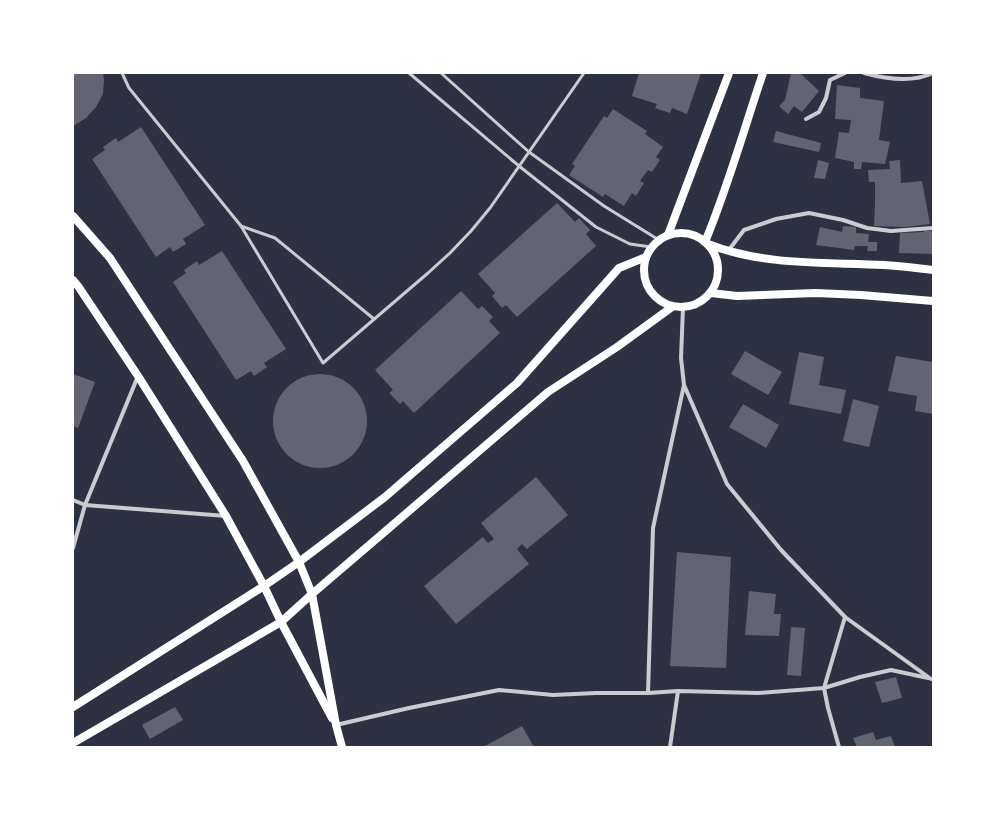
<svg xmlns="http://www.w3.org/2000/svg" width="1006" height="820" viewBox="0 0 1006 820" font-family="'Golos Text',sans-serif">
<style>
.building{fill:#626471}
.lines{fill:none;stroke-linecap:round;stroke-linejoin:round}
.service{stroke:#caccd0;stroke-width:3}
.minor{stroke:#caccd0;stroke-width:4}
.secondary{stroke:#fff;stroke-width:8}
</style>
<rect width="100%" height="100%" fill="#2d3142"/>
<g class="building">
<path d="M73 73H103L104 79 103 94 96 107 86 118 73 126Z"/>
<path d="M639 73H701L687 114 672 108 670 113 655 108 657 104 632 96Z"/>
<path d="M791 73H800L819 91 802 112 794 106 788 114 779 106 785 100Z"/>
<path d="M837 85 860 88V98L884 101 879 140 890 142 885 164 862 162 861 169H854V162L835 158 839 132 849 133 851 120 835 119Z"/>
<path d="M613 109 647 131 645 134 663 147 656 157 660 160 652 172 648 170 640 181 644 183 636 196 632 193 624 206 605 194 603 197 569 175 575 166 572 164 604 116 607 118Z"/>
<path d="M141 127 205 225 183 239 186 244 173 252 170 247 156 257 92 159 105 150 103 147 116 138 118 142Z"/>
<path d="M776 131 821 143 819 152 773 142Z"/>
<path d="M818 160 829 163 825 179 814 178Z"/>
<path d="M900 160 901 183 922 181 930 224 906 227 874 226 875 204V182H869L868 170 890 169 889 161Z"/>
<path d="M557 203 575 222 579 218 590 230 586 234 596 246 517 317 506 305 502 308 492 296 495 293 478 274Z"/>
<path d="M843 226 856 227V233L869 234 868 242H877V251H867L868 246H855L854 250 816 245 820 227 842 232Z"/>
<path d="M924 231H933V254L899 253 900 233 924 232Z"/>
<path d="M222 251 286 349 264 363 267 367 254 376 251 371 236 380 173 282 186 273 184 270 197 261 199 265Z"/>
<path d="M461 291 478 309 482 306 493 317 489 321 500 333 414 413 403 401 400 404 389 393 393 390 375 370Z"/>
<path d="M745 351 782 372 768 395 731 374Z"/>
<path d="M799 352 824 357 819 385 846 390 841 414 789 404Z"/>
<path d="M896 356 933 362V385L932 389H933V414L915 411 917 396 888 391Z"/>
<circle cx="320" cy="421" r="47"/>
<path d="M73 374 95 382 78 428 73 426Z"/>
<path d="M853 399 879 406 869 447 843 441Z"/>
<path d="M743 404 779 425 766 448 729 427Z"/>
<path d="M536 477 568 515 527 549 522 544 517 549 529 564 456 624 424 586 483 537 488 543 494 539 481 523Z"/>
<path d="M677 552 731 557 726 668 670 666Z"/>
<path d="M749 591 776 594 774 614H781L779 636 745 635Z"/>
<path d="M791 627 805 628 801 676 787 675Z"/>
<path d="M896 677 902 698 882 703 875 682Z"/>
<path d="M175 707 183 720 150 739 142 725Z"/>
<path d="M522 726 534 747H483Z"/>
<path d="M873 732 876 740 891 736 895 747H857L853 738Z"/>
</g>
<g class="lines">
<g class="service">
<path d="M122 73 129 88 241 226 323 363 428 273 450 253 471 231 490 208 584 73"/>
<path d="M409 73 519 166 596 227 630 244 651 247"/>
<path d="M441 73 529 152 604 206 659 240"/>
<path d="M241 226 275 238 374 319"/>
</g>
<g class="minor">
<path d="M864 73C886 79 912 83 933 73"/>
<path d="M806 119 819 112 826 98 830 80 845 73"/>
<path d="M728 251 744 230 776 219 809 213 843 220 867 228 891 231 933 228"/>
<path d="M683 308 681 358 684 385"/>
<path d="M138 376 85 505 226 516"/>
<path d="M73 500 85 505 73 548"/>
<path d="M648 693 653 528 684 385 727 484 781 550 845 617 931 679"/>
<path d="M336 725 409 708 499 690 553 695 596 693H648L678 691 758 693 824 688 860 677 891 670 928 678"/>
<path d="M670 747 678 691"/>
<path d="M839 747 828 708 824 688 845 617"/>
</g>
<g class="secondary">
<path d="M73 216 110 258 243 461 299 562 312 594 336 725 342 747"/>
<circle cx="681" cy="270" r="37"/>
<path d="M668 235 729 73"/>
<path d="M705 242C728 187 744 129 763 73"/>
<path d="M708 244C764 266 826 262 884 265 900 266 917 268 933 270"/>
<path d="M73 280 78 286 138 376 226 516 264 586 281 622 332 718"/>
<path d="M711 293 737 296 816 293 861 295 933 301"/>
<path d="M73 707 264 586 299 562 385 497 517 383 619 268 646 257"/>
<path d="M73 743 281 622 312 594 548 392 617 347 672 307"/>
</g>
</g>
<rect width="1006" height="820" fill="none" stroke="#ffffff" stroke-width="148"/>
</svg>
